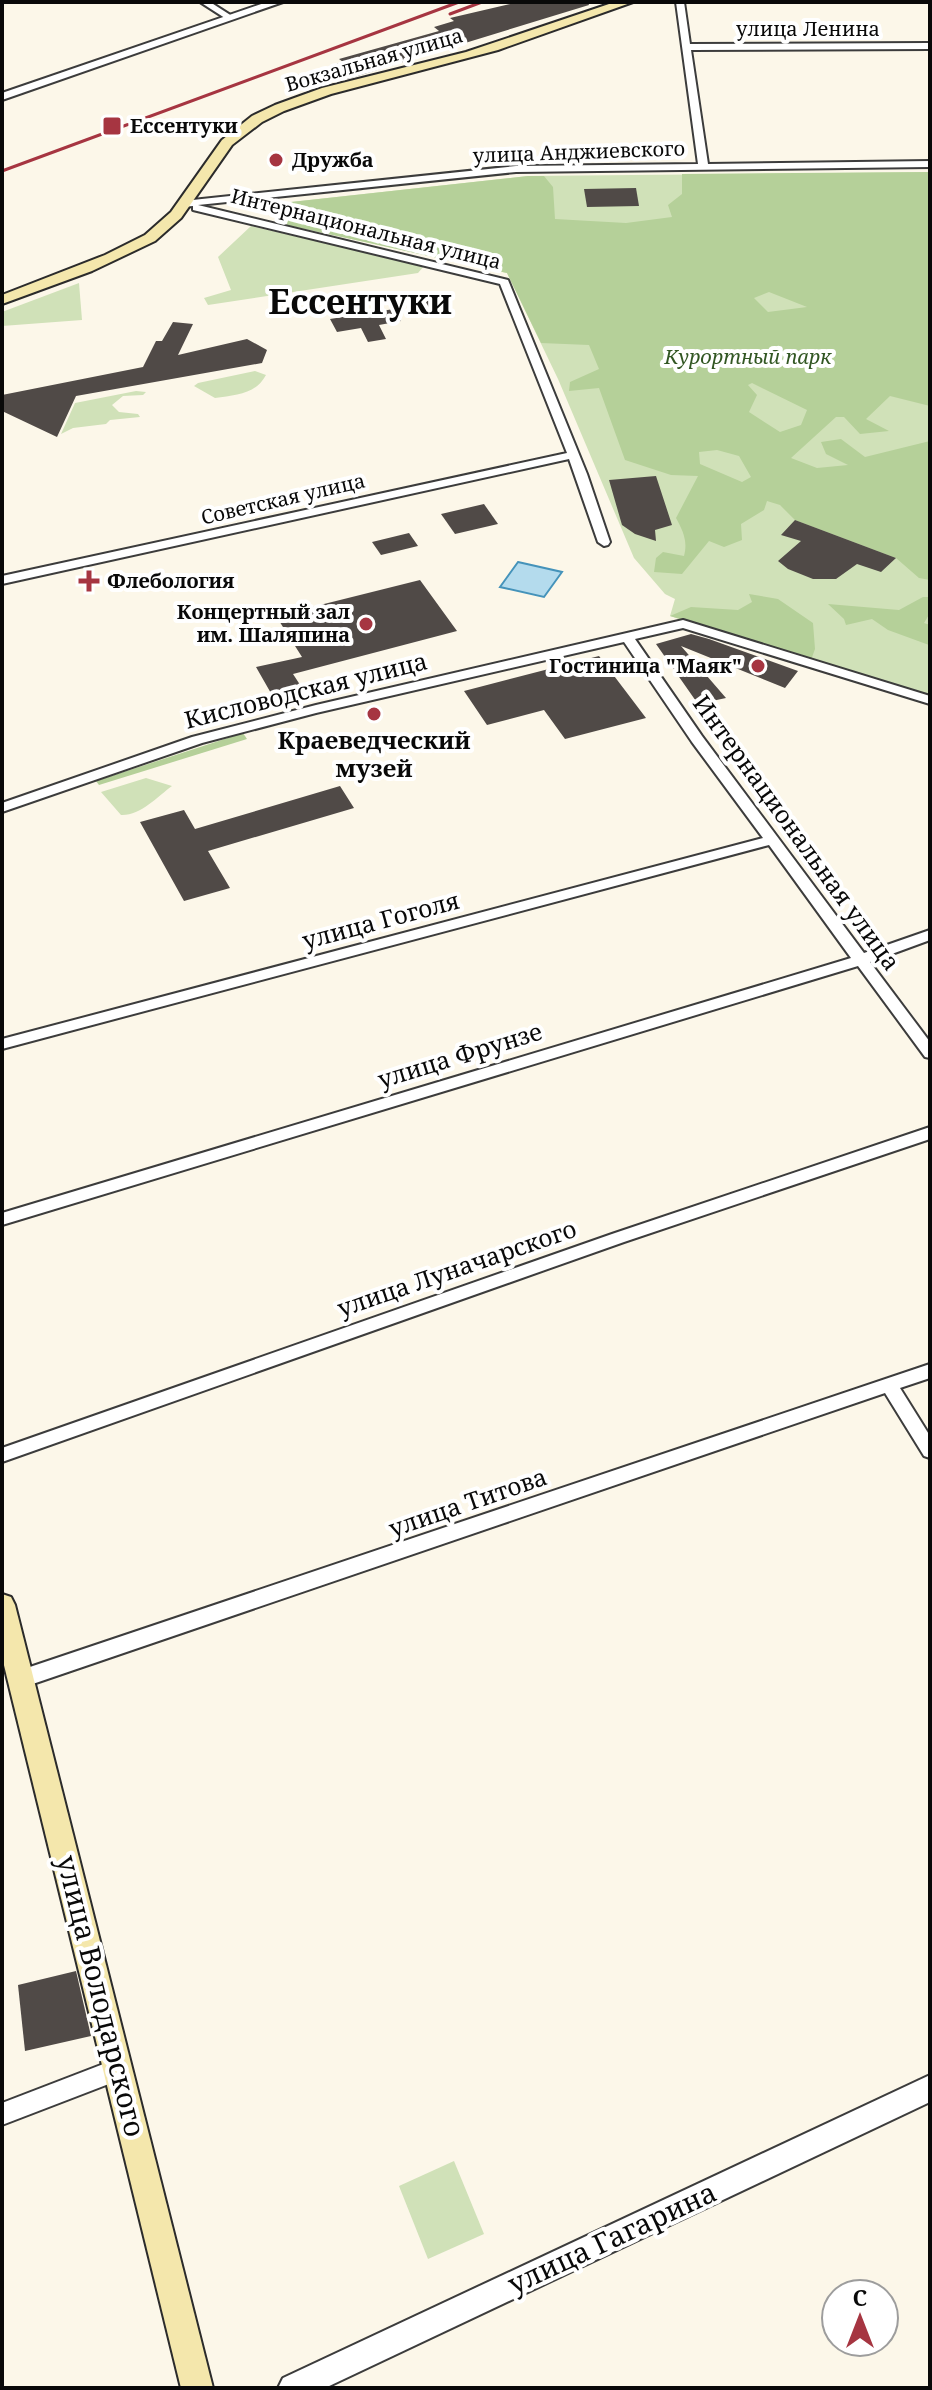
<svg xmlns="http://www.w3.org/2000/svg" width="932" height="2390" viewBox="0 0 932 2390" font-family="'Noto Serif',serif">
<style>
.green{fill:#d0e1b8}
.forest{fill:#b5d099;fill-rule:evenodd}
.water{fill:#b4dbed;stroke:#4593ba;stroke-width:2}
.building{fill:#504a47}
.lines{fill:none;stroke-linecap:round;stroke-linejoin:round}
.minor-casing{stroke:#3c3c3c;stroke-width:4}
.tertiary-casing{stroke:#3c3c3c;stroke-width:4}
.secondary-casing{stroke:#2b2b2b;stroke-width:4}
.minor{fill:#fff;fill-rule:evenodd}
.tertiary{fill:#fff;fill-rule:evenodd}
.secondary{fill:#f4e7ac;fill-rule:evenodd}
.rail{stroke:#a63541;stroke-width:3}
.poi-dot{fill:#a63541;stroke:#fff;stroke-width:3}
.labels{text-anchor:middle;stroke-width:8;stroke-linejoin:round;paint-order:stroke}
.far-street-label{font-size:20px;fill:#090909;stroke:#fff}
.far-poi-label{font-size:20px;font-weight:bold;fill:#090909;stroke:#fff;text-anchor:start}
.far-park-label{font-size:20px;font-style:italic;fill:#325723;stroke:#fff}
.street-label{font-size:24px;fill:#090909;stroke:#fff}
.poi-label{font-size:24px;font-weight:bold;fill:#090909;stroke:#fff}
.near-street-label{font-size:28px;fill:#090909;stroke:#fff}
.far-town-label{font-size:34px;font-weight:bold;fill:#090909;stroke:#fff}
</style>
<rect width="100%" height="100%" fill="#fcf7e9"/>
<g class="green">
<path d="M930 172V695L670 616 675 599 665 594 634 558 558 379 507 273 287 225 291 202 528 176Z"/>
<path d="M251 226 424 266 418 273 208 305 204 298 231 290 218 257Z"/>
<path d="M79 283 82 320 2 326V312Z"/>
<path d="M255 371 266 375C256 394 236 395 215 398L194 386 198 383Z"/>
<path d="M136 391 146 392 143 395 123 396 112 405 119 412 138 414 140 417 110 420 106 424 73 428 61 434 75 403Z"/>
<path d="M146 778 172 786C157 797 140 816 121 815L101 792Z"/>
<path d="M454 2161 484 2234 428 2259 399 2186Z"/>
</g>
<g class="forest">
<path d="M930 172V406L890 396 866 419 889 431 860 434 844 417H836L791 458 817 468 848 465 826 454 821 442 841 439 865 457 930 441V580L919 578 896 558 795 520 780 505 767 501 764 510 741 524 742 540 724 547 709 541 682 574 654 572 656 558 663 552 684 556C688 541 683 531 676 518L698 476 671 475 625 460 599 388 569 391 570 382 599 369 589 345 541 343 507 273 287 225 291 202 528 176H544L553 187 555 219 626 223 672 217 668 205 682 194V174ZM769 292 807 307 768 312 754 298ZM752 383 807 410 801 425 780 432 749 412 757 395 748 385ZM717 450 739 456 751 477 742 482 700 464 699 452Z"/>
<path d="M749 594 778 599 813 623 815 649 811 660 670 616 691 607 738 610 752 602Z"/>
<path d="M923 597H930V613L924 623 930 625 929 645 888 630 872 619 846 625 844 619 828 604 899 610Z"/>
<path d="M243 733 247 739 99 785 96 781Z"/>
</g>
<path class="water" d="M518 562 562 572 544 597 500 587Z"/>
<g class="building">
<path d="M519 2H588L589 5 351 78 309 87 297 75 331 68 329 66 343 62 339 59 439 31 434 27 454 21 450 18Z"/>
<path d="M636 188 639 206 587 207 584 189Z"/>
<path d="M443 293 450 307 411 312 404 298Z"/>
<path d="M394 309 401 321 379 325 386 339 368 342 361 328 337 332 330 319Z"/>
<path d="M173 322 193 324 178 355 247 339 267 350 262 363 76 396 57 437 2 411V395L143 367 156 341H162Z"/>
<path d="M656 476 672 525 655 530 656 541 635 534 622 525 609 480Z"/>
<path d="M484 504 498 524 455 534 441 514Z"/>
<path d="M795 520 896 558 881 572 857 564 836 579H813L788 569 778 561 801 541 781 535Z"/>
<path d="M409 533 418 546 381 555 372 542Z"/>
<path d="M420 580 457 631 293 674 306 694 276 702 256 667 302 657 276 616Z"/>
<path d="M691 634 709 639 798 671 785 688 681 646 726 698 698 704 656 644Z"/>
<path d="M599 656 646 718 565 739 544 710 487 725 464 691Z"/>
<path d="M340 786 354 808 208 851 230 888 184 901 140 822 184 810 195 829Z"/>
<path d="M76 1971 91 2036 25 2051 18 1985Z"/>
</g>
<g class="lines">
<g class="minor-casing">
<g id="minor">
<path d="M200 2H210L235 18 228 20Z"/>
<path d="M676 2H684L690 44 930 43V49L691 50 708 164 930 161V167L516 172 198 205 508 280 587 474 610 542 608 545 604 546 598 542 569 459 2 584V576L567 453 500 284 193 210V206L183 207 178 204 183 201 516 166 698 164Z"/>
<path d="M683 620 930 696V704L683 628 635 639 702 736 864 953 930 930V940L870 962 930 1042V1058L925 1057 858 966 2 1225V1213L851 958 769 845 2 1049V1039L763 838 692 742 624 642 316 713 202 743 2 812V803L192 737 316 705Z"/>
<path d="M930 1127V1139L624 1242 2 1462V1448L612 1234Z"/>
<path d="M930 1364V1378L900 1388 930 1436V1458L924 1456 885 1393 21 1688 14 1685 12 1679 14 1673 21 1670Z"/>
<path d="M119 2058 127 2061 130 2069 127 2077 2 2125V2103Z"/>
</g>
</g>
<g class="tertiary-casing">
<g id="tertiary">
<path d="M267 2H283L2 100V93Z"/>
<path d="M930 2075V2102L325 2388H278L283 2378Z"/>
</g>
</g>
<g class="secondary-casing">
<g id="secondary">
<path d="M615 2H633L498 50 331 94 284 111 262 122 232 145 181 218 155 241 92 271 2 304V295L105 255 145 235 171 212 222 140 252 116 275 105 322 88 466 52Z"/>
<path d="M2 1594 11 1597 15 1605 213 2388H181L2 1657Z"/>
</g>
</g>
<use href="#minor" class="minor"/>
<use href="#tertiary" class="tertiary"/>
<use href="#secondary" class="secondary"/>
<g class="rail">
<path d="M450 14 482 2"/>
<path d="M2 171 459 2"/>
</g>
</g>
<g class="poi-dot">
<rect x="102" y="116" width="20" height="20" rx="4"/>
<circle cx="276" cy="160" r="8"/>
<path d="M85 569h8v8h8v8h-8v8h-8v-8h-8v-8h8z"/>
<circle cx="366" cy="624" r="8"/>
<circle cx="758" cy="666" r="8"/>
<circle cx="374" cy="714" r="8"/>
</g>
<g class="labels">
<g class="far-street-label">
<text x="808" y="36">улица Ленина</text>
<text transform="translate(374 60) rotate(-16)" y="7">Вокзальная улица</text>
<text transform="translate(579 152) rotate(-2)" y="7">улица Анджиевского</text>
<text transform="translate(366 229) rotate(14)" y="7">Интернациональная улица</text>
<text transform="translate(283 499) rotate(-13)" y="7">Советская улица</text>
</g>
<g class="far-poi-label">
<text x="130" y="133">Ессентуки</text>
<text x="292" y="167">Дружба</text>
<text x="107" y="588">Флебология</text>
<text x="350" y="619" text-anchor="end">Концертный зал<tspan x="350" dy="23">им. Шаляпина</tspan></text>
<text x="742" y="673" text-anchor="end">Гостиница "Маяк"</text>
</g>
<g class="far-park-label">
<text x="748" y="364">Курортный парк</text>
</g>
<g class="street-label">
<text transform="translate(306 691) rotate(-14)" y="8">Кисловодская улица</text>
<text transform="translate(796 833) rotate(54)" y="8">Интернациональная улица</text>
<text transform="translate(381 921) rotate(-15)" y="8">улица Гоголя</text>
<text transform="translate(460 1056) rotate(-17)" y="8">улица Фрунзе</text>
<text transform="translate(457 1269) rotate(-19)" y="8">улица Луначарского</text>
<text transform="translate(468 1503) rotate(-19)" y="8">улица Титова</text>
</g>
<g class="poi-label">
<text x="374" y="749">Краеведческий<tspan x="374" dy="28">музей</tspan></text>
</g>
<g class="near-street-label">
<text transform="translate(101 1996) rotate(76)" y="10">улица Володарского</text>
<text transform="translate(612 2238) rotate(-25)" y="10">улица Гагарина</text>
</g>
<g class="far-town-label">
<text x="360" y="314">Ессентуки</text>
</g>
</g>
<rect width="932" height="2390" fill="none" stroke="#090909" stroke-width="8"/>
<g transform="translate(860 2318)"><circle r="38" fill="#ffffff" stroke="#9d9d9d" stroke-width="2"/>
<path d="M0-6L14 30L0 20L-14 30Z" fill="#a63541"/>
<text y="-12" font-size="22" font-weight="bold" text-anchor="middle" fill="#090909">С</text>
</g>
</svg>
